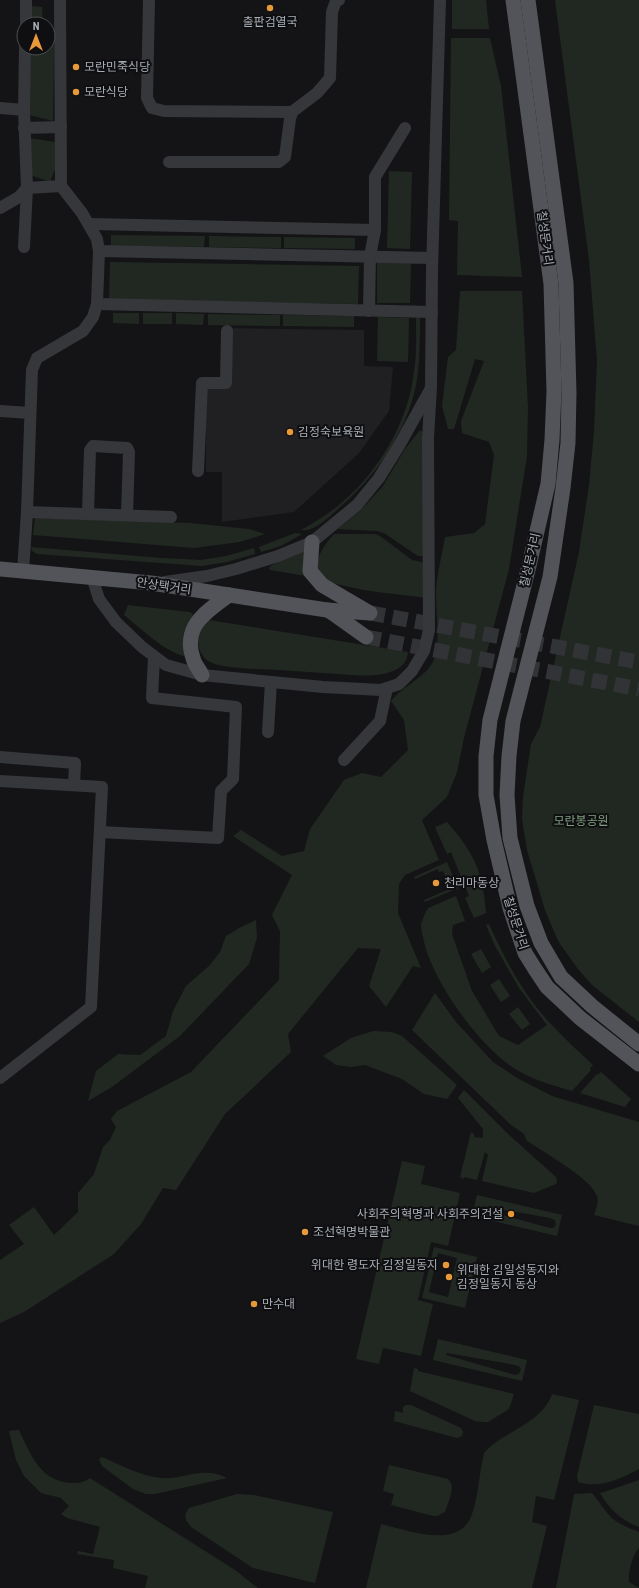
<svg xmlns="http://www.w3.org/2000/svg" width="639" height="1588" viewBox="0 0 639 1588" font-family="'Roboto Condensed','Noto Sans KR',sans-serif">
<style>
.built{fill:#202023}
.green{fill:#212821;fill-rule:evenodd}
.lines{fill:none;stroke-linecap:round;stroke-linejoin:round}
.major-tunnel{stroke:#313336;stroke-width:15;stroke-dasharray:15 8;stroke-linecap:butt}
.minor{stroke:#35373b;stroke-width:12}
.major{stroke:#525459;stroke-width:15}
.poi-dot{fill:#e89a3a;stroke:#0f0f11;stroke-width:1.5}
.labels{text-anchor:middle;stroke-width:4;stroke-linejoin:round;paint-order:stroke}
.poi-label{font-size:12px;fill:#a7adb5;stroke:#0f0f11;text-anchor:start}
.street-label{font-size:12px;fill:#a7adb5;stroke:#0f0f11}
.park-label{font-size:12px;fill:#809f7f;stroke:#0f0f11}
</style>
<rect width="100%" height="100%" fill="#141416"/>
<path class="built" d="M224 328 364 330V366L393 367 389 411 359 453 294 512 222 522V472H206V379H222Z"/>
<g class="green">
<path d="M452 0H486L489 29H452Z"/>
<path d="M555 0H639V1022L592 985 578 969 558 941 545 910 527 850 522 819 523 797 531 744 540 727 579 552 589 485 594 431 597 361 589 260Z"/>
<path d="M30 6 42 7 43 24H30Z"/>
<path d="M451 38H490L501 86 522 277 457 275 458 221 449 220Z"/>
<path d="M48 41 54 45 53 121 29 115V53L42 51 44 48H48Z"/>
<path d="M29 138 55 142 56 167 50 182 30 175Z"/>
<path d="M389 171 412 172 410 249 387 248Z"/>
<path d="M111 235 205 236 204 247 111 246Z"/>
<path d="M209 236 281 237V248L209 247Z"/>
<path d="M284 237 355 238V249L284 248Z"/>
<path d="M110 262 359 266 358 304 109 300Z"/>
<path d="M377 262 411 263 410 303H377Z"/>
<path d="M460 291H522L528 408 527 456 509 569 464 738 457 772 447 797 422 820 439 860 405 875 399 884 398 913 421 968 413 966 386 1007 369 986 381 949 358 948 288 1034 291 1052 225 1114 176 1190 163 1188 141 1224 114 1254 24 1312 0 1323V1260L24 1244 9 1225 34 1207 54 1235 78 1212V1193L94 1174 103 1147 110 1140 116 1127 111 1119 117 1111 191 1072 279 980 280 931 272 915 292 875 233 836 241 830 282 856 304 851 310 829 344 780 362 773 381 777 408 750 404 720 391 701C403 686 423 679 433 662 441 647 436 612 436 595 436 576 442 556 445 537L474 533 485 524 494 455 489 442 462 433 461 421 484 361 475 359 454 429H448L442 406 448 357 456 350Z"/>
<path d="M113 313H139V324L113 323Z"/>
<rect x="143" y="313" width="29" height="11"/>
<path d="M176 313 204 314 203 325 176 324Z"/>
<path d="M208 314 280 315V326L208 325Z"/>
<path d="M416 314H420C420 333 420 353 418 372 412 425 379 474 339 508 329 517 314 532 301 530 314 523 327 515 339 505 378 473 408 423 414 372 417 353 416 333 416 314Z"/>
<path d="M283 315 354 316V327L283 326Z"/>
<path d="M378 317 409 318 408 362 377 361Z"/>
<path d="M420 430 424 433V556H418L384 533 377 531 338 529 361 510 383 486 405 449Z"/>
<path d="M35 518 190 523 249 529 265 534 240 542 194 548 33 535Z"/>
<path d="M295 533 302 534 281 546 261 552 259 547Z"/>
<path d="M334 534H375L380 536 412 560 427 563 426 598C397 594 368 592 341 585 336 584 330 583 326 581 306 569 324 545 334 534Z"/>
<path d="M31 547 161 558 201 560 226 556 254 548 255 554 227 562 202 566 37 554 32 551Z"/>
<path d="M304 551 306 576 270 570 269 568 272 565Z"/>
<path d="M128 605 189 612 193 614C191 621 186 626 184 633 181 641 187 649 184 656 165 652 139 627 124 615Z"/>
<path d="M209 620 408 652C407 666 396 671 383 674 368 677 352 675 337 674 318 673 299 671 280 670 263 669 223 669 210 662 201 658 197 646 198 636 198 631 201 626 203 622Z"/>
<path d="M447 822C474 853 483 871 486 913L474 918 465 898 469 896 451 852 447 854 435 827Z"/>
<path d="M447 862 458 888 425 902 424 900 447 890 446 887 450 885 443 871 439 872 438 869 415 879 414 877Z"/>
<path d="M456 896 465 921 453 925 452 934 472 991 499 1036 518 1045 547 1025 519 988 494 944 486 925 489 924C504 958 523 994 549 1022 563 1037 578 1051 593 1065L590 1068 591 1070 572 1091C554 1086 531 1079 515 1069 479 1046 431 980 423 937 422 934 421 929 421 925 422 920 425 913 428 908Z"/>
<path d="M256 920 257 938 249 964 180 1036 112 1087 88 1101 96 1071 118 1054 140 1055 166 1036 173 1011 186 986 210 965 220 952 226 936 239 928Z"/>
<path d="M481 949 491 967 482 973 471 954Z"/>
<path d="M499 979 510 996 501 1002 490 985Z"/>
<path d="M435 993 456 1022 493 1062 517 1078 552 1096 639 1122V1226L594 1215C596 1209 600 1200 596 1194 589 1178 544 1152 527 1141L524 1134 511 1125 412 1030Z"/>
<path d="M518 1007 530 1024 522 1030 509 1014Z"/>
<path d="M373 1031 392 1032 402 1036 457 1085 447 1099 424 1094 402 1079 365 1065 351 1067 336 1065 323 1056 351 1038Z"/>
<path d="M601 1072 631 1099 625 1107 580 1093 597 1074 598 1075Z"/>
<path d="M464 1090 507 1133 556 1177 557 1182 556 1184 534 1193 482 1181 488 1155 485 1152 477 1180 464 1177V1179L460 1177 471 1132 474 1134V1137L483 1138V1129L458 1098Z"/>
<path d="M402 1161 425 1166 421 1184 460 1193 448 1246 431 1242 418 1300 433 1304 421 1356 383 1348 379 1364 356 1359Z"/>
<path d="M477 1195 562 1215 557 1236 472 1216ZM482 1206 550 1218 555 1220 556 1225 553 1228H550L481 1209Z"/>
<path d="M434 1247 477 1257 465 1308 422 1298ZM438 1253 457 1258 448 1297 429 1292Z"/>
<path d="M438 1339 527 1360 522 1381 433 1360ZM447 1353 515 1365 520 1367 521 1369 519 1374 515 1375 446 1355Z"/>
<path d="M414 1368 418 1369V1371L514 1394 509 1409 488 1422H484L475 1421 410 1391Z"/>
<path d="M552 1394 579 1400 554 1500 536 1496 532 1522 547 1526 532 1588H366L381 1524C408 1530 460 1551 472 1514 479 1494 479 1473 484 1453 504 1430 541 1425 552 1394Z"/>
<path d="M406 1405H411L461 1428 463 1432 462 1436 457 1438 394 1421 395 1411 403 1413V1407Z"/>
<path d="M594 1405 639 1414V1469C620 1479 600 1489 578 1482L577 1476Z"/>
<path d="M19 1430C30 1453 40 1481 70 1483 78 1483 83 1483 90 1478L235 1570 258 1588H145L148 1576 113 1568 114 1560 77 1554 78 1551 93 1554 100 1527 67 1518 61 1514 69 1506 61 1498 41 1493 24 1476 16 1460 9 1431Z"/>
<path d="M102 1457C121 1465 140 1476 161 1478 184 1480 203 1465 227 1478L155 1494H146L133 1489 102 1466 99 1459Z"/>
<path d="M389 1465 448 1479C457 1486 448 1502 445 1512L437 1516H433L391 1505 394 1494 383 1491Z"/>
<path d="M639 1480V1527C621 1520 609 1509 600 1493L604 1492Z"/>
<path d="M592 1493C598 1500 602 1507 608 1514 615 1523 629 1528 639 1532V1548C632 1555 628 1573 629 1582L639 1588H556L574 1494Z"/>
<path d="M237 1494 254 1495 333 1512 315 1583 253 1568 191 1527C185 1520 183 1515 189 1508Z"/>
</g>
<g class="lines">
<g class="major-tunnel">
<path d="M370 613 639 662"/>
<path d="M366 637 639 689"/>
</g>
<g class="minor">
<path d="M149 0 147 98 152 108 164 111 292 112 317 93 330 78 332 12 336 1 339 0"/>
<path d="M26 24V0"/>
<path d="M0 108 24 110 27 188 24 247"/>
<path d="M24 110 25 48"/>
<path d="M24 128 61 127"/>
<path d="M169 162H279L285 157 290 119 292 112"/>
<path d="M0 208 19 197 27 188 61 186"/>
<path d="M90 224 375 230"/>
<path d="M99 251 432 258"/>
<path d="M97 304 432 312"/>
<path d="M369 311 370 256 375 230V177L405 128"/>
<path d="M0 411 30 413"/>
<path d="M198 471 202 383H226L227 331"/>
<path d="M27 512 171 517"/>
<path d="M88 513 90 450 93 446 127 448 129 452 127 515"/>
<path d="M23 571 27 512 32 370 37 358 83 331 93 317 97 304 99 251 97 239 82 213 61 186 60 0"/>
<path d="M92 577 99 599 116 622 142 647 166 665 202 675 323 687 381 690 399 684 412 671 424 651 429 630 428 438 431 387 432 270 440 0"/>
<path d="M165 582 207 576 236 569 278 556 312 542 357 505 379 478 400 444 430 390"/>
<path d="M268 732 271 682"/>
<path d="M0 757 75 763 74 785"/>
<path d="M344 760 380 721 387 688"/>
<path d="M0 781 102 787 91 1007 0 1078"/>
<path d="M100 832 218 838 221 791 233 779 236 707 152 698 154 657"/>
</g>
<g class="major">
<path d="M513 0 551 284 554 391 552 440 548 484 528 570 490 720 486 756V795L494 840 510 908 525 953 535 969 547 987 580 1018 639 1064"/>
<path d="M528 0 566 283 569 393 568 443 563 488 550 577 513 721 509 756 507 795 510 838 527 906 541 943 561 977 592 1006 639 1044"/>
<path d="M312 542 310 571 322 585 368 612"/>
<path d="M0 569 151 583 327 610 370 613"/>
<path d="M328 610 366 637"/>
<path d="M202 675C199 669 194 664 193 658 182 626 207 611 229 595"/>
</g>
</g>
<g class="poi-dot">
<circle cx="270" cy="8" r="4"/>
<circle cx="76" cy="67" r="4"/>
<circle cx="76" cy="92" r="4"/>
<circle cx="290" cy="432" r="4"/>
<circle cx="436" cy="883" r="4"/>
<circle cx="511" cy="1214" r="4"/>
<circle cx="305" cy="1232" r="4"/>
<circle cx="446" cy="1265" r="4"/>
<circle cx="449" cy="1277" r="4"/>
<circle cx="254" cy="1304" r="4"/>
</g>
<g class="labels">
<g class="poi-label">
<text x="270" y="26" text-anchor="middle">출판검열국</text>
<text x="84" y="71">모란민죽식당</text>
<text x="84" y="96">모란식당</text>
<text x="298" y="436">김정숙보육원</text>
<text x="444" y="887">천리마동상</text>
<text x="503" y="1218" text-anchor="end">사회주의혁명과 사회주의건설</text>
<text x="313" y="1236">조선혁명박물관</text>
<text x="438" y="1269" text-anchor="end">위대한 령도자 김정일동지</text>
<text x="457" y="1274">위대한 김일성동지와<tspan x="457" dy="14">김정일동지 동상</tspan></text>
<text x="262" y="1308">만수대</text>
</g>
<g class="street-label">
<text transform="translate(545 238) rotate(82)" y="4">칠성문거리</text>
<text transform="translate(530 560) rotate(-77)" y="4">칠성문거리</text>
<text transform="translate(164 586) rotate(8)" y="4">안상택거리</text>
<text transform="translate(516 923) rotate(72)" y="4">칠성문거리</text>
</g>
<g class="park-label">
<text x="581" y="825">모란봉공원</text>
</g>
</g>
<g transform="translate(36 36)"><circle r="19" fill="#0f0f11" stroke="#4c4e53"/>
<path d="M0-3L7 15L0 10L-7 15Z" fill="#e89a3a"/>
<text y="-6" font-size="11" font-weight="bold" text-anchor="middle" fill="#a7adb5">N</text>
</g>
</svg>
